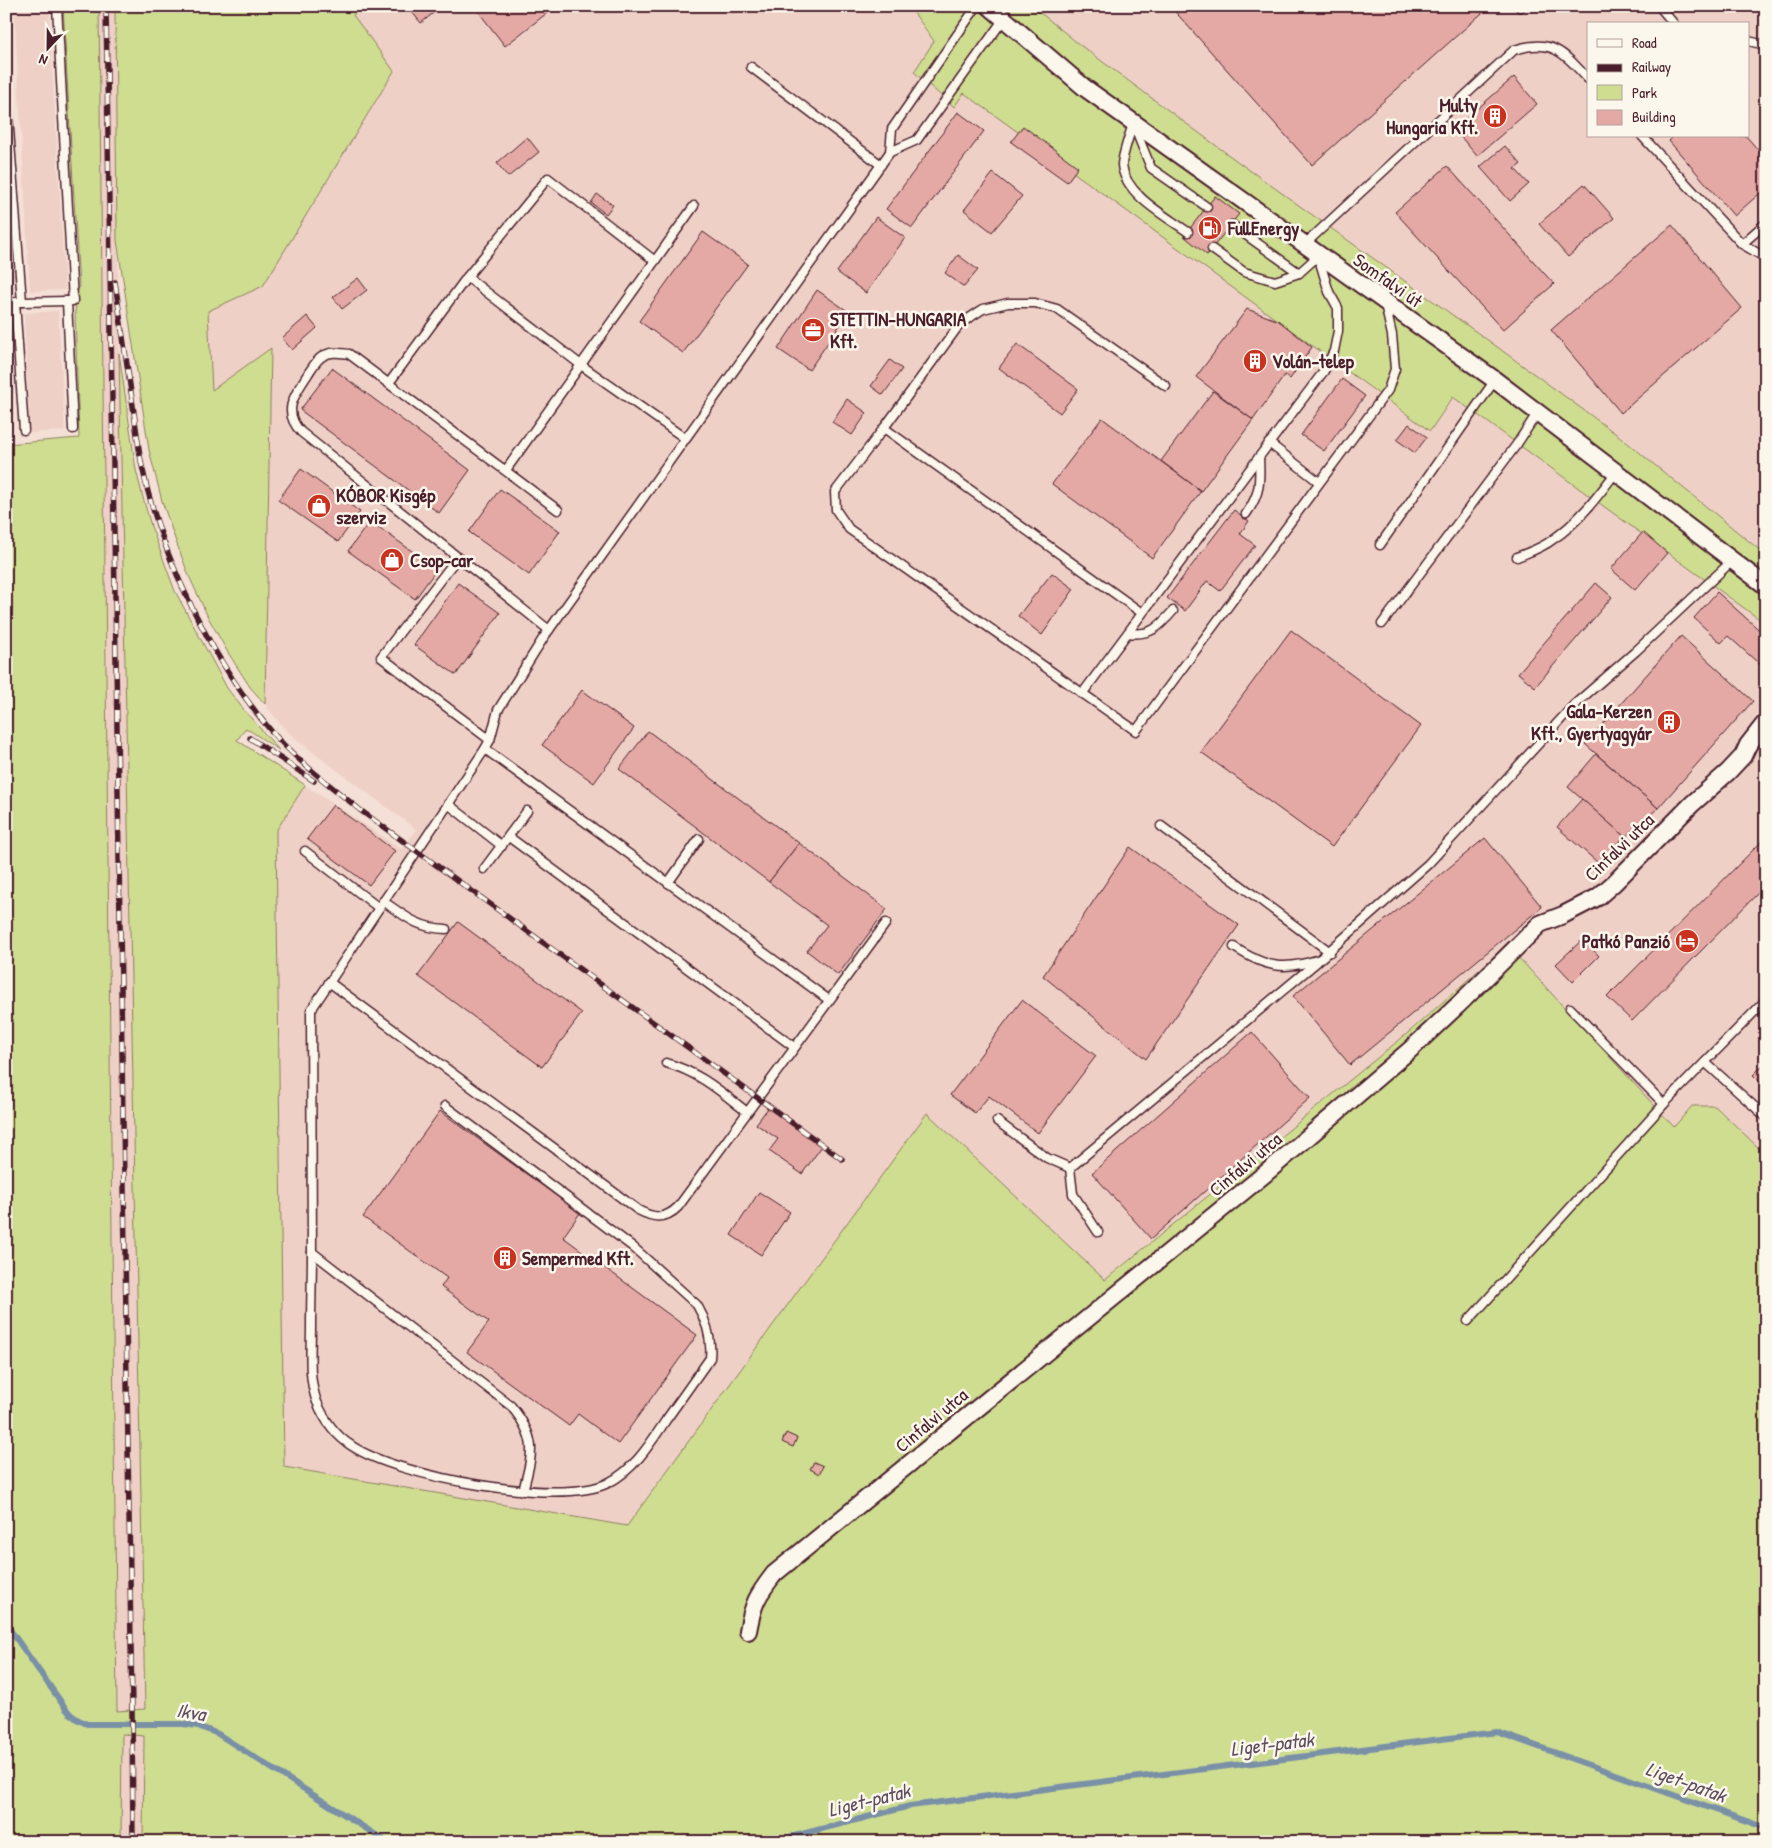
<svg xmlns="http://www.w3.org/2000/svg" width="1772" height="1848" viewBox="0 0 1772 1848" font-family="'Patrick Hand',sans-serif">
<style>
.built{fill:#efd0c7;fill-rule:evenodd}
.green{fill:#cfdd90;stroke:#8c7e5e}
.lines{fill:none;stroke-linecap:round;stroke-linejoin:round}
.stream{stroke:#7990a7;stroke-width:6}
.building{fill:#e4a9a4;stroke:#4a1f2b}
.lane-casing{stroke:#4a1f2b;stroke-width:11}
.street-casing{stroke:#4a1f2b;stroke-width:20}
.lane{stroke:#fbf7ec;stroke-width:8}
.street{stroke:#fbf7ec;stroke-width:16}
.rail-casing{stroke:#4a1f2b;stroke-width:5.5}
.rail{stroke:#fbf7ec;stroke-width:4;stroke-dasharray:11;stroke-linecap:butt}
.labels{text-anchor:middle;stroke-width:5;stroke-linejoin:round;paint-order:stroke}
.poi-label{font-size:19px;font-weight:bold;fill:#4a1f2b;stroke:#fbf7ec;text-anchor:start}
.street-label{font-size:19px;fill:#4a1f2b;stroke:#fbf7ec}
.water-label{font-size:20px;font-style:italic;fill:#5e4e5f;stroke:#fbf7ec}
</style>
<rect width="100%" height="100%" fill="#f4e0d6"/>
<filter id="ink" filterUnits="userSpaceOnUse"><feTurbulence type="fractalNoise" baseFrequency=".02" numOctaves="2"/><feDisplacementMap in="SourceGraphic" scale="10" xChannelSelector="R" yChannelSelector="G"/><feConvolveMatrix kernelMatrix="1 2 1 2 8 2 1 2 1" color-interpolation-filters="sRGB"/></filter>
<g filter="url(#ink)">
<g class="built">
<path d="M14 6H49L65 290 30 291Z"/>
<path d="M99 6H115L119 353 145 1709 117 1711Z"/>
<path d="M365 6H909L934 41 954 106 964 92 1268 312 1277 315 1309 343 1430 431 1453 397 1766 624V1155L1715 1106H1692L1674 1128 1507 945 1409 1032 1104 1280 927 1114 627 1526 284 1467 276 831 305 785 401 849 417 830 298 741 279 723 265 704 271 348 212 391 208 310 263 286 353 15Z"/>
<path d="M1032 6H1766V555L1619 436 1489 341 1241 164 1080 45ZM1588 24H1748V136H1588Z"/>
<path d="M58 311 65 431 30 433 24 313Z"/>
<path d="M122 1734 144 1736 143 1842H121Z"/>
</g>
<g class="green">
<path d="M63 6H99L117 1711 145 1709 119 353 136 470 142 494 151 526 175 591 227 688 244 710 279 750 246 728 237 740 305 785 276 831 284 1467 627 1526 927 1113 1105 1280 1409 1032 1507 945 1674 1127 1692 1106H1715L1766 1155V1842H143L144 1736 122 1734 121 1842H6V444L79 438 75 312 79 286Z"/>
<path d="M115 6H365L353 15 394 71 263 286 208 311 212 390 271 348 265 704 250 687 227 651 208 617 189 576 175 539 162 501 149 450 117 240Z"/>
<path d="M909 6H1032L1080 45 1241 164 1489 341 1619 436 1766 555V624L1453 397 1430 431 964 93 954 107 914 72 934 41Z"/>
</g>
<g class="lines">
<g class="stream">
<path d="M6 1624 66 1709C72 1717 78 1720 87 1724H183L198 1726 218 1734 387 1842"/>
<path d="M771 1842 910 1806 1497 1732 1766 1828"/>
</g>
</g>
<g class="building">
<path d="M407 6H442L421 23Z"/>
<path d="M474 6H556L505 46Z"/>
<path d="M1170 6H1490L1312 165Z"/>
<path d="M1514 77 1537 104 1477 156 1454 129Z"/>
<path d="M958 112 984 131 912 228 886 209Z"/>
<path d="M1023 126 1078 167 1067 182 1011 142Z"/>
<path d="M1674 136H1746L1766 159V188L1734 216 1669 141Z"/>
<path d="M527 137 539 152 508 177 497 163Z"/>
<path d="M1505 146 1521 164 1515 169 1529 184 1510 201 1480 167Z"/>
<path d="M1447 166 1554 284 1503 330 1395 212Z"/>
<path d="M993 173 1022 196 992 232 964 210Z"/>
<path d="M1584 184 1614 218 1568 257 1539 224Z"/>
<path d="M597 194 613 205 606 214 591 203Z"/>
<path d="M1215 196 1239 214 1207 255 1184 236Z"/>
<path d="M876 217 905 238 866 293 837 272Z"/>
<path d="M1672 225 1742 308 1621 413 1551 330Z"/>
<path d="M703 232 748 264 683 353 639 321Z"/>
<path d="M958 255 978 270 964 287 945 273Z"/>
<path d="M358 278 367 290 342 309 333 297Z"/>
<path d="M817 290 849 312 809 370 778 349Z"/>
<path d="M1247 309 1279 321 1312 347 1290 379 1285 375 1253 420 1196 377Z"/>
<path d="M307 316 317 328 292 350 282 338Z"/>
<path d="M1017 344 1078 389 1060 413 999 368Z"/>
<path d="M890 360 902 369 883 395 871 386Z"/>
<path d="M332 368 470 470 439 513 300 410Z"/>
<path d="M1342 379 1365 396 1324 451 1301 435Z"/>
<path d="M1213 391 1253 420 1201 491 1161 461Z"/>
<path d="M847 399 867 413 852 435 832 422Z"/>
<path d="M1102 418 1201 491 1152 558 1052 484Z"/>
<path d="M1409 424 1427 437 1415 453 1397 440Z"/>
<path d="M301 469 360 512 338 542 278 500Z"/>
<path d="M500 489 560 531 529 575 469 532Z"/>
<path d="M1234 510 1249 521 1240 534 1255 545 1220 591 1207 581 1185 611 1167 598Z"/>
<path d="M370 521 437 569 415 599 348 551Z"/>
<path d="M1643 532 1667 553 1635 590 1611 569Z"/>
<path d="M1052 573 1074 589 1042 635 1018 616Z"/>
<path d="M458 583 500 613 456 675 414 645Z"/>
<path d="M1596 583 1612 597 1535 687 1518 673Z"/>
<path d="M1717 592 1766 636V670L1728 636 1721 643 1694 618Z"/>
<path d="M1291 630 1421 726 1332 847 1201 752Z"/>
<path d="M1681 636 1753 701 1658 808 1585 744Z"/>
<path d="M582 690 634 728 594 783 542 745Z"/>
<path d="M648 731 799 843 769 882 619 769Z"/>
<path d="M1596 754 1658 808 1625 837 1568 787Z"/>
<path d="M1582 799 1625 837 1597 862 1557 827Z"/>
<path d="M333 805 395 851 369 885 307 839Z"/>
<path d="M1766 837V885L1632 1021 1607 997Z"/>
<path d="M1485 838 1542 907 1350 1065 1293 996Z"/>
<path d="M799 843 887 909 838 975 807 951 827 925 769 882Z"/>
<path d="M1130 847 1239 925 1146 1059 1043 976Z"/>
<path d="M458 922 582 1013 542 1067 418 976Z"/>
<path d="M1583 939 1599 956 1573 982 1556 964Z"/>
<path d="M1022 1000 1096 1056 1038 1133 989 1096 975 1113 950 1095Z"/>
<path d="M1252 1032 1310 1098 1151 1239 1092 1173Z"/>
<path d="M1766 1062V1088L1753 1075Z"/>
<path d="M768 1108 822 1146 802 1174 769 1151 778 1139 756 1124Z"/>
<path d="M440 1111 580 1213 563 1237 697 1335 618 1444 578 1414 569 1426 467 1352 489 1322 441 1287 447 1278 363 1217Z"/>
<path d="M759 1192 790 1212 761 1255 731 1235Z"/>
<path d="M786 1433 797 1438 793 1447 782 1442Z"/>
<path d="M814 1462 823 1466 819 1474 810 1469Z"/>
</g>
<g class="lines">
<g class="lane-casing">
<g id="lane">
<path d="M57 6 73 301H67L73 429"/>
<path d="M1519 6 1520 7"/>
<path d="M1659 6 1674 24"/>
<path d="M1748 41 1766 45"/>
<path d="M751 67 881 165"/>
<path d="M6 89 22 302H15L24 430"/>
<path d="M1133 124C1130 133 1122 157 1122 165 1125 195 1166 216 1188 232"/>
<path d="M1134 126 1151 168 1207 207"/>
<path d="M1642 136 1742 244 1766 258"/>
<path d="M890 152 892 129 977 6"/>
<path d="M1742 244 1766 223"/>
<path d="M1304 245 1514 50C1552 38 1563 52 1588 79"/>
<path d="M1212 249 1244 272 1275 281 1299 273"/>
<path d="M467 277 581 365 686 439"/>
<path d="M22 302 67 301"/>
<path d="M389 383 467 277 548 178 655 261"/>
<path d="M884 428 835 492 836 510 849 529 1136 731 1388 390 1395 369 1392 335 1385 304"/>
<path d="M1269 443 1319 482"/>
<path d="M506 470 694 206"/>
<path d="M1246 514C1261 493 1260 481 1259 457"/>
<path d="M1380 545 1495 380"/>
<path d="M1517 557C1529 552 1542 548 1552 540 1578 523 1598 496 1616 472"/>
<path d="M457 558 381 657 490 740"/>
<path d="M1142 613 884 428 960 324 983 309 1008 303H1035L1057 309 1166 386"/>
<path d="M1382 624 1517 444 1538 412"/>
<path d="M549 630 301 432C281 411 295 394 308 374 312 368 316 360 323 356 331 351 340 353 349 354L558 510"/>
<path d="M1128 633C1151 636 1159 627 1173 611"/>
<path d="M1082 694 1259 457 1324 371 1334 351 1338 331V308L1329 292 1318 256 1299 273 1232 225"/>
<path d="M485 749 829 1000"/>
<path d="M448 804 502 846"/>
<path d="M1161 826 1330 952"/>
<path d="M509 837 794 1047"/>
<path d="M305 851 379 908"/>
<path d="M484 869 527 811"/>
<path d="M668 883 699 839"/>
<path d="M383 901C406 917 418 928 446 929"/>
<path d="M1234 947C1266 968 1284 971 1320 959L1428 864 1574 705 1636 651 1733 560"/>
<path d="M329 982 638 1210C653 1218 665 1220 678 1207L886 923"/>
<path d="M1570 1008 1664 1104 1766 1000"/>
<path d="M666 1063C699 1072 720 1091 747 1112"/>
<path d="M1706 1063 1766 1117"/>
<path d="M997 1121 1047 1158 1070 1168"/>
<path d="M1098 1232 1073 1194 1070 1168 1317 962"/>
<path d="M312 1252C312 1277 311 1302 311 1327 311 1352 308 1378 317 1402 324 1419 336 1436 352 1446 396 1476 559 1507 608 1483 635 1469 650 1444 666 1420 681 1399 695 1379 710 1358 712 1339 707 1322 697 1305L633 1247 445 1106"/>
<path d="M1468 1321 1664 1104"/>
<path d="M523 1491C533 1452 538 1439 511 1406L312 1252 311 1010 485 749 490 740 498 710 544 637 890 152 917 140 1003 20"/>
</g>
</g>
<g class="street-casing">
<g id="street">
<path d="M989 6 1085 88 1495 380 1766 586"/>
<path d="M748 1631C753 1603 757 1596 774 1574L1266 1173 1411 1049 1457 1006 1540 924 1563 915 1598 897 1614 883 1692 804 1728 772 1743 756 1748 745 1766 722"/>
</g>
</g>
<use href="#lane" class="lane"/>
<use href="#street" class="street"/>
<g class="rail-casing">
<g id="rail">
<path d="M106 6 132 1709 133 1842"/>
<path d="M115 282C121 323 127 365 133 406 136 426 138 446 142 466 160 555 213 663 272 732 298 762 330 785 360 810L842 1159"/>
<path d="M250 738 314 781"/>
</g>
</g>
<use href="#rail" class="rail"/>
</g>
</g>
<defs>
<g id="building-disc" transform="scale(1.25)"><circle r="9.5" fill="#c8321e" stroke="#fbf7ec"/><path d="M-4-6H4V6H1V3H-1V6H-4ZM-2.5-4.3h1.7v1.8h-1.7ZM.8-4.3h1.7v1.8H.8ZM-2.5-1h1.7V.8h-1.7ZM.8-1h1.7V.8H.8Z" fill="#fff"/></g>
<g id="fuel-disc" transform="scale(1.25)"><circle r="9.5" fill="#c8321e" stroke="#fbf7ec"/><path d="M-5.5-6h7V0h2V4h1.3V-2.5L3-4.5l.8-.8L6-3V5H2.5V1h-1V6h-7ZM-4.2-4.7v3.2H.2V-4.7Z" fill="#fff"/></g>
<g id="office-disc" transform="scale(1.25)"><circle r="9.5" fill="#c8321e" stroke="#fbf7ec"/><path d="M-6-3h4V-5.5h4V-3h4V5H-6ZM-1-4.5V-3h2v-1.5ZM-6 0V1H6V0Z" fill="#fff"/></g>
<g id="shop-disc" transform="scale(1.25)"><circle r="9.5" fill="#c8321e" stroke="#fbf7ec"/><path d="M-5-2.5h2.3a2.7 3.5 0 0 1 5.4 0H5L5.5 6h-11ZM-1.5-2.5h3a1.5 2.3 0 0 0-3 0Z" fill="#fff"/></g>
<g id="hotel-disc" transform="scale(1.25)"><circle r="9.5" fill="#c8321e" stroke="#fbf7ec"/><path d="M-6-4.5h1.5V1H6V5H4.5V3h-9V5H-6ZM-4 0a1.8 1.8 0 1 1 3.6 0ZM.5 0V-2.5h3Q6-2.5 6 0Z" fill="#fff"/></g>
</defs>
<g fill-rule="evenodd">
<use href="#building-disc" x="1495" y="116"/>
<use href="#fuel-disc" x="1210" y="228"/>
<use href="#office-disc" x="813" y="330"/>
<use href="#building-disc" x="1255" y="361"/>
<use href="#shop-disc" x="319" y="506"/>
<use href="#shop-disc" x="392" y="560"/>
<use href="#building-disc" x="1669" y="722"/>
<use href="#hotel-disc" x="1687" y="941"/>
<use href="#building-disc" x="505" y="1258"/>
</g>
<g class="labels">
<g class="poi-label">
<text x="1478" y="112" text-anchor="end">Multy<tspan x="1478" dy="22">Hungaria Kft.</tspan></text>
<text x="1228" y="235">FullEnergy</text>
<text x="830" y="326">STETTIN-HUNGARIA<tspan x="830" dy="22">Kft.</tspan></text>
<text x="1272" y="368">Volán-telep</text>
<text x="336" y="502">KÓBOR Kisgép<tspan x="336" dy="22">szerviz</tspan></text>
<text x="410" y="567">Csop-car</text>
<text x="1652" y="718" text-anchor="end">Gala-Kerzen<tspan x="1652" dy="22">Kft., Gyertyagyár</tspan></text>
<text x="1670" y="948" text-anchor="end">Patkó Panzió</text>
<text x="522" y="1265">Sempermed Kft.</text>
</g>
<g class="street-label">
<text transform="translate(1388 280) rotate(35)" y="7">Somfalvi út</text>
<text transform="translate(1619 847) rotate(-44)" y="7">Cinfalvi utca</text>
<text transform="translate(1245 1164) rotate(-40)" y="7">Cinfalvi utca</text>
<text transform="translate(931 1420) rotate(-40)" y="7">Cinfalvi utca</text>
</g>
<g class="water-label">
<text transform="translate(191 1712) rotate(9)" y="7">Ikva</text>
<text transform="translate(1272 1744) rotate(-7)" y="7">Liget-patak</text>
<text transform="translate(1686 1782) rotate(20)" y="7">Liget-patak</text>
<text transform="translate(869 1800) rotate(-14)" y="7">Liget-patak</text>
</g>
</g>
<rect width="1772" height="1848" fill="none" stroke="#fbf7ec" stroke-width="25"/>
<rect x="12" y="12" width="1747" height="1823" fill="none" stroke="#4a1f2b" stroke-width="2" filter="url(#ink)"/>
<rect x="1587" y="22" width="162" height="115" fill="#fbf7ec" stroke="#b4a19f"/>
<rect x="1597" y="39" width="25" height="8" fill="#fbf7ec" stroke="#b4a19f"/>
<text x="1632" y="48" font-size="15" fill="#4a1f2b">Road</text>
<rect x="1597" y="64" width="25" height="8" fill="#4a1f2b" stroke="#b4a19f"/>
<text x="1632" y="72" font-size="15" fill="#4a1f2b">Railway</text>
<rect x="1597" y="85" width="25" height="15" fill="#cfdd90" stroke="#b4a19f"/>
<text x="1632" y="98" font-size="15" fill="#4a1f2b">Park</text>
<rect x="1597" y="110" width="25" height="15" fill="#e4a9a4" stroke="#b4a19f"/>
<text x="1632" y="122" font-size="15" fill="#4a1f2b">Building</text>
<g transform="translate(48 48) rotate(202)" stroke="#fbf7ec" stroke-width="4" paint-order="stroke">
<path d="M0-4L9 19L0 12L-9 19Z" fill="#4a1f2b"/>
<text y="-8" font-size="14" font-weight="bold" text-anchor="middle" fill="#4a1f2b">N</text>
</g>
</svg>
